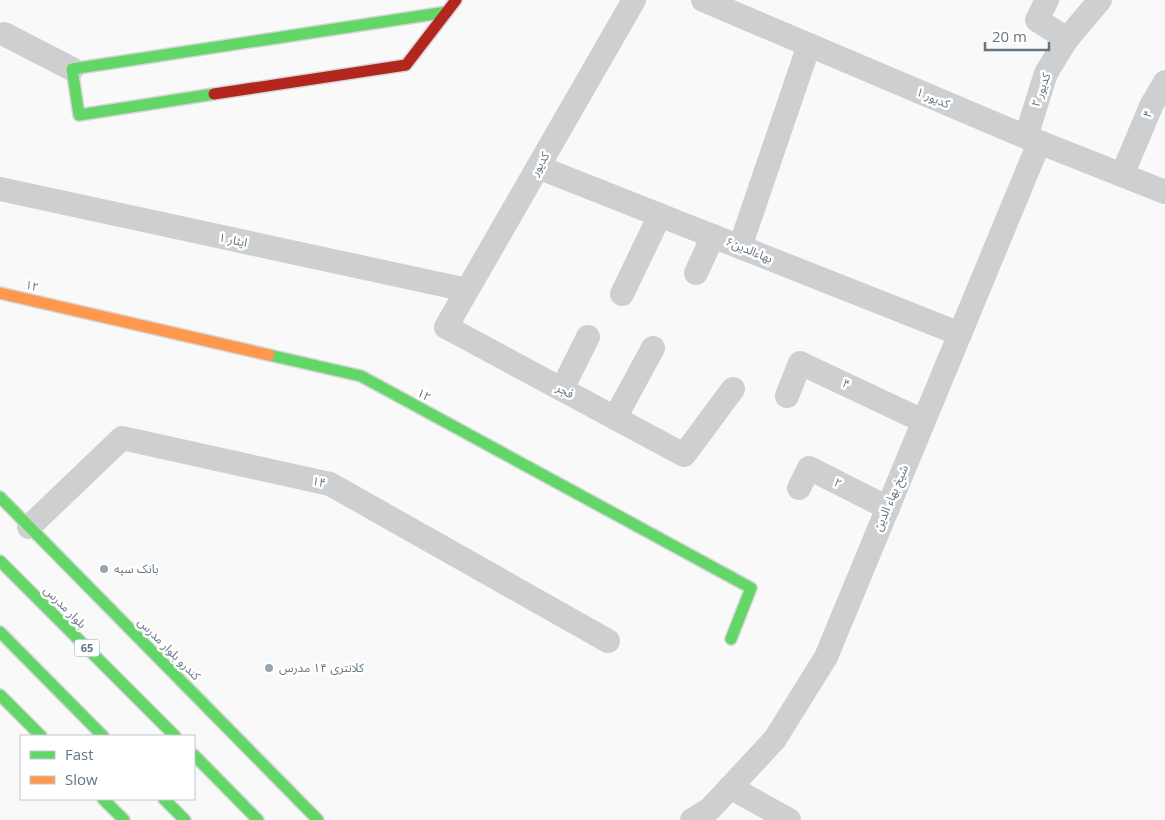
<svg xmlns="http://www.w3.org/2000/svg" width="1165" height="820" viewBox="0 0 1165 820" font-family="'Open Sans','Noto Sans Arabic',sans-serif">
<style>
.lines{fill:none;stroke-linecap:round;stroke-linejoin:round}
.fast-casing{stroke:#d5d6d7;stroke-width:14}
.slow-casing{stroke:#d5d6d7;stroke-width:14}
.jam-casing{stroke:#d5d6d7;stroke-width:14}
.street{stroke:#cecfd0;stroke-width:24}
.fast{stroke:#63d668;stroke-width:11}
.slow{stroke:#ff974d;stroke-width:11}
.jam{stroke:#b3261e;stroke-width:11}
.poi-dot{fill:#99a4ac;stroke:#fff;stroke-width:2}
.labels{text-anchor:middle;stroke-width:5;stroke-linejoin:round;paint-order:stroke}
.shield{fill:#fff;stroke:#939fa8;stroke-width:1}
.shield-label{font-size:11px;font-weight:bold;fill:#657683}
.street-label{font-size:12px;fill:#657683;stroke:#fff}
.poi-label{font-size:12px;fill:#657683;stroke:#fff;text-anchor:start}
</style>
<rect width="100%" height="100%" fill="#f9f9f9"/>
<g class="lines">
<g class="fast-casing">
<g id="fast">
<path d="M214 94 79 115 72 69 447 12"/>
<path d="M269 355 361 376 751 588 731 639"/>
<path d="M0 497 318 820"/>
<path d="M0 561 175 736"/>
<path d="M0 632 103 736"/>
<path d="M0 695 41 736"/>
<path d="M194 755 258 820"/>
<path d="M103 799 124 820"/>
<path d="M164 799 185 820"/>
</g>
</g>
<g class="slow-casing">
<path id="slow" d="M0 293 269 355"/>
</g>
<g class="jam-casing">
<path id="jam" d="M214 94 406 65 456 0"/>
</g>
<g class="street">
<path d="M634 0 446 327 684 455 733 389"/>
<path d="M703 0 1026 137 1165 192"/>
<path d="M1047 0 1037 20 1067 39"/>
<path d="M4 34 72 69"/>
<path d="M1026 137 1046 73 1067 39 1100 0"/>
<path d="M538 167 960 334"/>
<path d="M1122 175 1152 104 1165 82"/>
<path d="M0 189 467 290"/>
<path d="M740 247 809 45"/>
<path d="M696 273 713 236"/>
<path d="M622 294 660 215"/>
<path d="M562 389 588 337"/>
<path d="M787 396 800 363 923 421"/>
<path d="M615 418 653 348"/>
<path d="M799 488 809 468 888 508"/>
<path d="M29 527 122 438 330 484 608 641"/>
<path d="M730 787 789 820"/>
<path d="M692 820 710 809 775 739 826 657 1039 143"/>
</g>
<use href="#fast" class="fast"/>
<use href="#slow" class="slow"/>
<use href="#jam" class="jam"/>
</g>
<g class="poi-dot">
<circle cx="104" cy="569" r="5"/>
<circle cx="269" cy="668" r="5"/>
</g>
<g class="labels">
<rect class="shield" x="74.5" y="639.5" width="25" height="17" rx="4"/>
<g class="shield-label">
<text x="87" y="652">65</text>
</g>
<g class="street-label">
<text transform="translate(1041 90) rotate(-70)" y="4">۲ کدیور</text>
<text transform="translate(933 98) rotate(23)" y="4">کدیور ۱</text>
<text transform="translate(1148 114) rotate(-67)" y="4">۴</text>
<text transform="translate(540 164) rotate(-60)" y="4">کدیور</text>
<text transform="translate(233 240) rotate(12)" y="4">ایثار ۱</text>
<text transform="translate(749 250) rotate(22)" y="4">۶بهاءالدين</text>
<text transform="translate(32 286) rotate(13)" y="4">۱۲</text>
<text transform="translate(846 384) rotate(26)" y="4">۴</text>
<text transform="translate(565 391) rotate(28)" y="4">فجر</text>
<text transform="translate(424 395) rotate(29)" y="4">۱۲</text>
<text transform="translate(319 482) rotate(14)" y="4">۱۴</text>
<text transform="translate(838 483) rotate(27)" y="4">۲</text>
<text transform="translate(891 498) rotate(-67)" y="4">شیخ بهاء الدین</text>
<text transform="translate(65 607) rotate(45)" y="4">بلوار مدرس</text>
<text transform="translate(169 649) rotate(45)" y="4">کندرو بلوار مدرس</text>
</g>
<g class="poi-label">
<text x="114" y="573">بانک سپه</text>
<text x="279" y="672">کلانتری ۱۴ مدرس</text>
</g>
</g>
<rect x="20" y="735" width="175" height="65" fill="#ffffff" stroke="#c1c8cd"/>
<rect x="30" y="751" width="25" height="8" fill="#63d668" stroke="#c1c8cd"/>
<text x="65" y="760" font-size="15" fill="#657683">Fast</text>
<rect x="30" y="776" width="25" height="8" fill="#ff974d" stroke="#c1c8cd"/>
<text x="65" y="785" font-size="15" fill="#657683">Slow</text>
<path d="M985 42v8h64v-8" fill="none" stroke="#657683" stroke-width="2.5"/>
<text x="992" y="42" font-size="15" fill="#657683" stroke="#ffffff" stroke-width="4" paint-order="stroke">20 m</text>
</svg>
